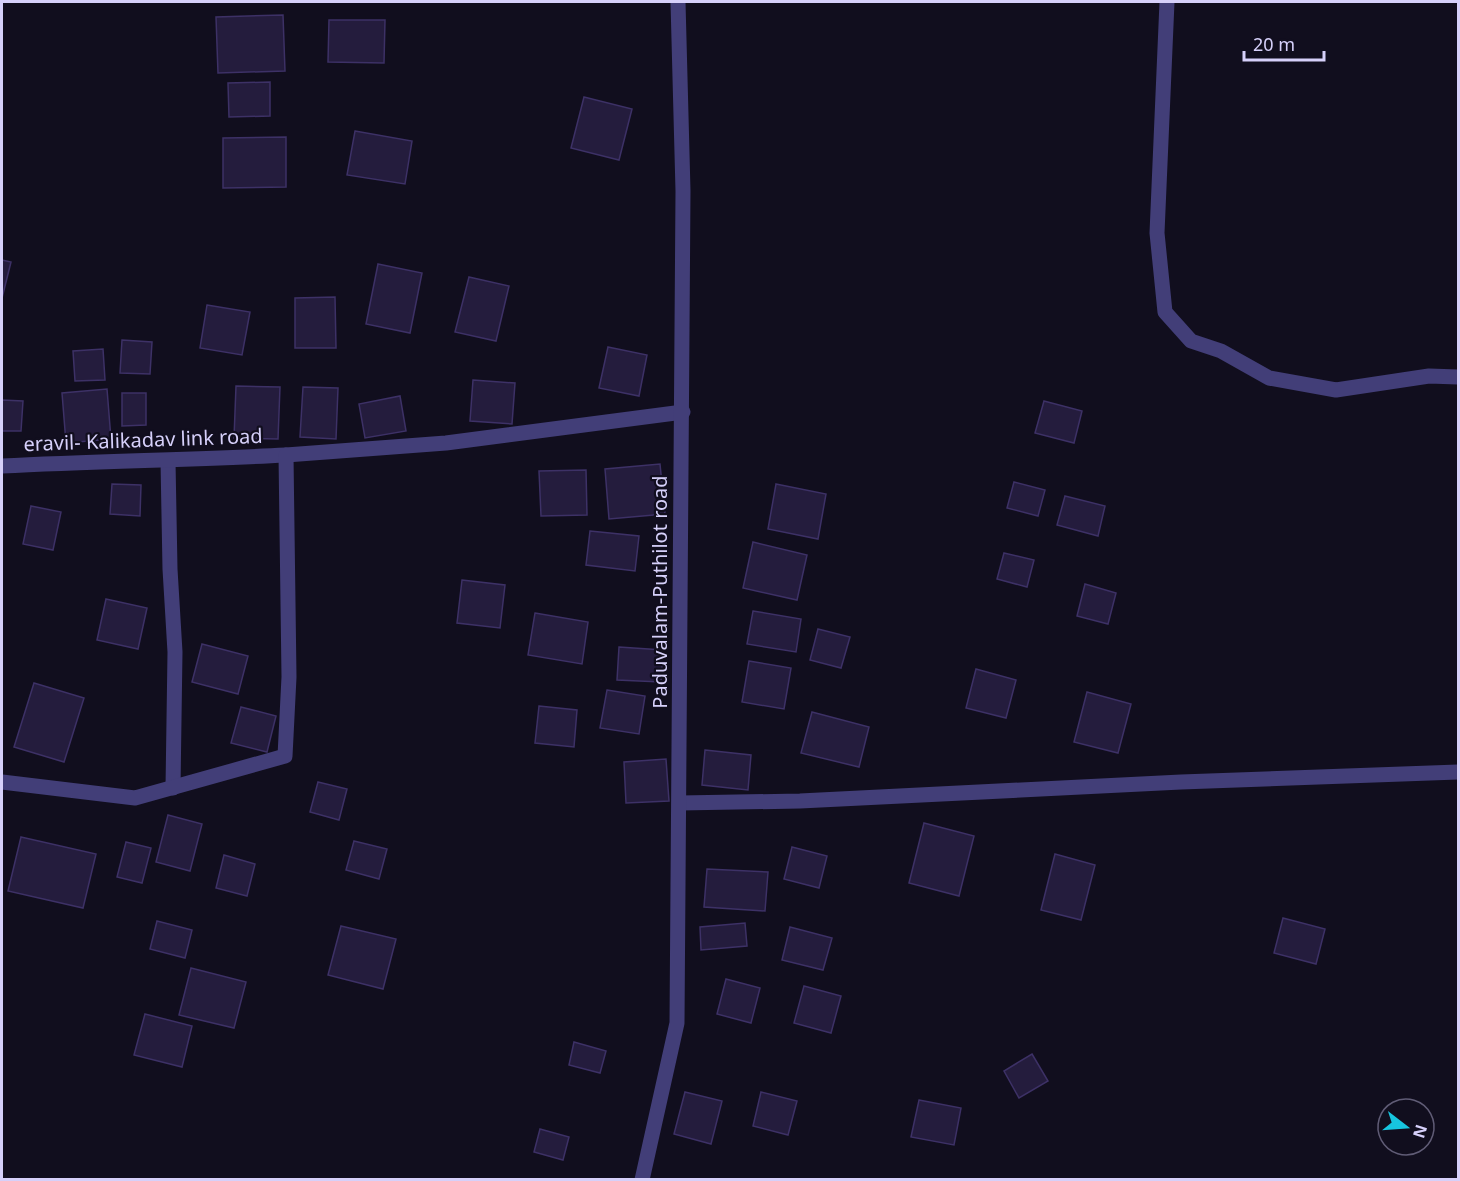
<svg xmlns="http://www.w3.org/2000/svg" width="1460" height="1181" viewBox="0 0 1460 1181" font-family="'Noto Sans',sans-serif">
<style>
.building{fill:#241c3d;stroke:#3d3166;stroke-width:1.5}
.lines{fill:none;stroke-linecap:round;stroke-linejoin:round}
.minor{stroke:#423e78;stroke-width:15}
.labels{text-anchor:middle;stroke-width:4.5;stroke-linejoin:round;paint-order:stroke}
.street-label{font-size:20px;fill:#d6d0fa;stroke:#110e1e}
</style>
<rect width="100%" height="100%" fill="#110e1e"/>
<g class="building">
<path d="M283 15 285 71 218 73 216 17Z"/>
<path d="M329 20H385L384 63 328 62Z"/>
<path d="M270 82V116L229 117 228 83Z"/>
<path d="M584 97 632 109 619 160 571 148Z"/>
<path d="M355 131 412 141 405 184 347 175Z"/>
<path d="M286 137V187L223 188V138Z"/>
<path d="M2 260 11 262 2 298Z"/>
<path d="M378 264 422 273 410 333 366 324Z"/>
<path d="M469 277 509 286 496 341 455 332Z"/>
<path d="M335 297 336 348H295V298Z"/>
<path d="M207 305 250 312 242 355 200 348Z"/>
<path d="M122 340 152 342 150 374 120 373Z"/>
<path d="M608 347 647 355 639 396 599 388Z"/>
<path d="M103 349 105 380 75 381 73 351Z"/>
<path d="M473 380 515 383 512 424 470 421Z"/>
<path d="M236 386 280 387 278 439 234 438Z"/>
<path d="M303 387 338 388 336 439 300 437Z"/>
<path d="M107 389 111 439 66 443 62 393Z"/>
<path d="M122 393H146V425L122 426Z"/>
<path d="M400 396 406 431 365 438 359 404Z"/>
<path d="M2 400 23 401 21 431H2Z"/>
<path d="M1044 401 1082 411 1074 443 1035 433Z"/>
<path d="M660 464 665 514 609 519 605 469Z"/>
<path d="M586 470 587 515 541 516 539 471Z"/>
<path d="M1014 482 1045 490 1038 516 1007 508Z"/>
<path d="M112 484 141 485 140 516 110 514Z"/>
<path d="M776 484 826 494 818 539 768 529Z"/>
<path d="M1065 496 1105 506 1098 536 1057 525Z"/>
<path d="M31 506 61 512 53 550 23 544Z"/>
<path d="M590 531 639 536 635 571 586 565Z"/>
<path d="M753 542 807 555 797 600 743 588Z"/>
<path d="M1004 553 1034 560 1027 587 997 579Z"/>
<path d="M462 580 505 585 500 628 457 623Z"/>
<path d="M1085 584 1116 593 1108 624 1077 616Z"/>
<path d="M106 599 147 608 138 649 97 640Z"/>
<path d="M753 611 801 619 796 652 747 644Z"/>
<path d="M535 613 588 622 582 664 528 655Z"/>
<path d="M818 629 850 637 841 668 810 660Z"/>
<path d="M202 644 248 656 238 694 192 682Z"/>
<path d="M619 647 663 650 661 682 617 680Z"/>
<path d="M749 661 791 668 784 709 742 702Z"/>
<path d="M976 669 1016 680 1006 718 966 708Z"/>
<path d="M34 683 84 698 64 762 14 747Z"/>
<path d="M607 690 645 696 639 734 600 728Z"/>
<path d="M1087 692 1131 704 1118 753 1074 742Z"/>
<path d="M539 706 577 710 574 747 535 743Z"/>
<path d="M241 707 276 716 267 752 231 743Z"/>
<path d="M812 712 869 727 859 767 801 753Z"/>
<path d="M705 750 751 755 748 790 702 785Z"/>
<path d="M666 759 669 801 626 803 624 762Z"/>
<path d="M318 782 347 789 339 820 310 812Z"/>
<path d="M168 815 202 824 190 871 156 862Z"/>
<path d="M924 823 974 836 959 896 909 883Z"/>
<path d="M21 837 96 854 83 908 8 891Z"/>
<path d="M354 841 387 849 379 879 346 870Z"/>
<path d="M126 842 151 848 142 883 117 877Z"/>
<path d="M792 847 827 856 819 888 784 879Z"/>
<path d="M1055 854 1095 865 1081 920 1041 910Z"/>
<path d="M224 855 255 864 247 896 216 888Z"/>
<path d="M707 869 768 872 765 911 704 907Z"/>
<path d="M1283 918 1325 929 1316 964 1274 953Z"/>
<path d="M157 921 192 930 185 958 150 949Z"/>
<path d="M745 923 747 946 701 950 700 927Z"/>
<path d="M341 926 396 939 383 989 328 975Z"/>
<path d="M790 927 832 938 823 970 782 960Z"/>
<path d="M191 968 246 982 234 1028 179 1015Z"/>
<path d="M726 979 760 988 751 1023 717 1014Z"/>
<path d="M804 986 841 996 831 1033 794 1023Z"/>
<path d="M145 1014 192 1026 182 1067 134 1055Z"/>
<path d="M574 1042 606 1051 600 1073 569 1065Z"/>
<path d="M1032 1054 1048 1081 1019 1098 1004 1071Z"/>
<path d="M685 1092 722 1101 711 1144 674 1134Z"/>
<path d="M761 1092 797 1101 788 1135 753 1126Z"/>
<path d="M919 1100 961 1108 954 1145 911 1137Z"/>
<path d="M540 1129 569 1137 563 1160 534 1152Z"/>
</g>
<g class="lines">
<g class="minor">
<path d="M1167 2 1157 233 1165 312 1191 341 1221 351 1269 378 1336 390 1429 376 1458 377"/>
<path d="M168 461 170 569 175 652 173 788"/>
<path d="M2 466C96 461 191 460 286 455"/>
<path d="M2 782 135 798 285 756 289 677 286 455 446 443 683 412"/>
<path d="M680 803 800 801 1181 782 1458 772"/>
<path d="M642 1180 677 1023 683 191 678 2"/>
</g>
</g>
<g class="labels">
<g class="street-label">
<text transform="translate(143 440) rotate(-2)" y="7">eravil- Kalikadav link road</text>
<text transform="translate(660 592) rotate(-90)" y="7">Paduvalam-Puthilot road</text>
</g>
</g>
<rect width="1460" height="1181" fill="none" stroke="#d6d0fa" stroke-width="6"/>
<g transform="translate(1406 1127) rotate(107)"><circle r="28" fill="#110e1e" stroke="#605c76" stroke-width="1.5"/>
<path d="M0-4.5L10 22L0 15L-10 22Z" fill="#17c5df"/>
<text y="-9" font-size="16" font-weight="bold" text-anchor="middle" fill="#d6d0fa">N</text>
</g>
<path d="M1244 51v9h80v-9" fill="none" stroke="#d6d0fa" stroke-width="3"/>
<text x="1253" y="51" font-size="18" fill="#d6d0fa" stroke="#110e1e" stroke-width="4.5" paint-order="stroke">20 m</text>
</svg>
